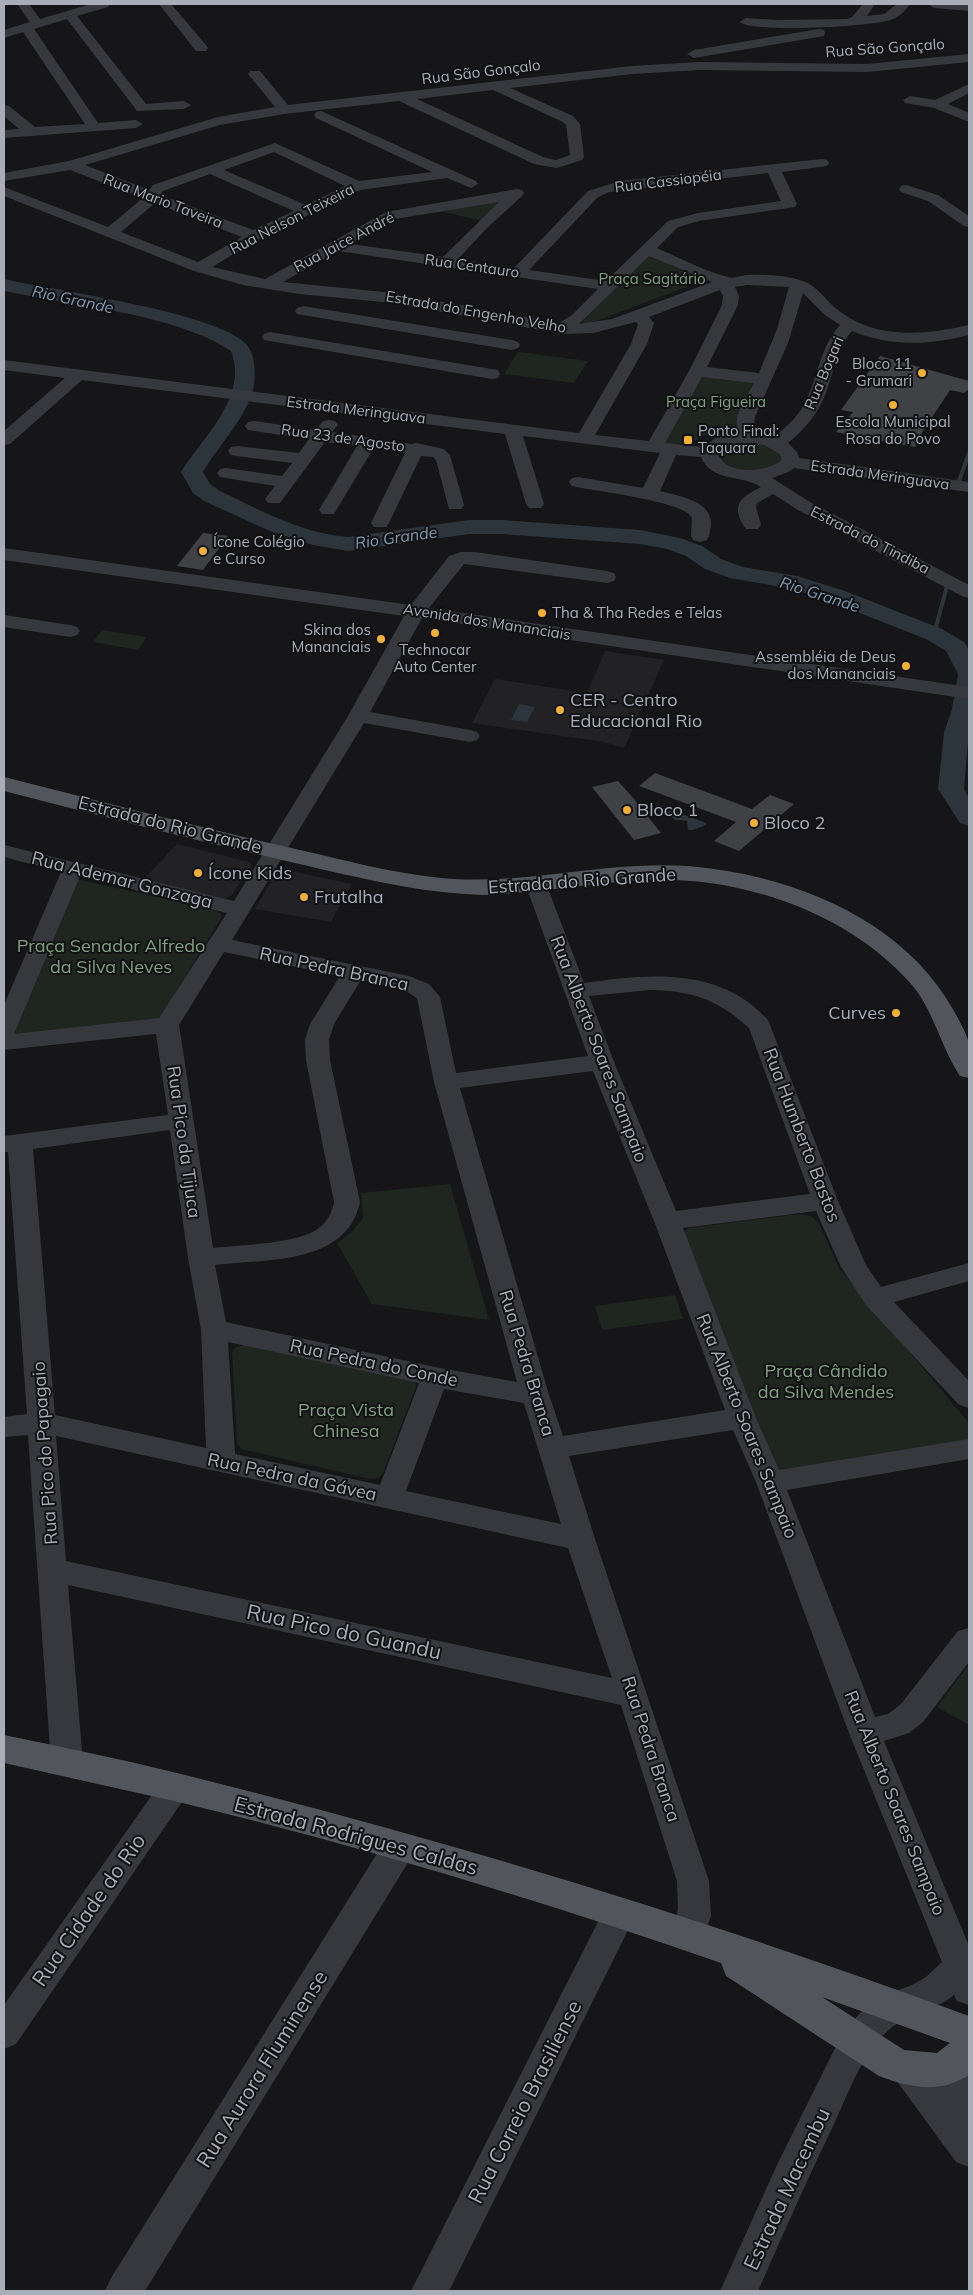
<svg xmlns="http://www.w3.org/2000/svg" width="973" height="2295" viewBox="0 0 973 2295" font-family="Mulish,sans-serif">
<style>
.built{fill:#222225}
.green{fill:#1e261f}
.water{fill:#2c353c}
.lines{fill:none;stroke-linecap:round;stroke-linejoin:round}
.stream{stroke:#2c353c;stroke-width:4}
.river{fill:#2c353c;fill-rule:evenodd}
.building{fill:#404145}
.minor{fill:#37383d;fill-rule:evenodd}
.major{fill:#53555c;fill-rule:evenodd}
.poi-dot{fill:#f2b134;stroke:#111113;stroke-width:2}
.labels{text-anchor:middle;stroke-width:4;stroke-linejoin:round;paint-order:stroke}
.far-street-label{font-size:15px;fill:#a8adb8;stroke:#111113}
.far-park-label{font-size:15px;fill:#7fa381;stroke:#111113}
.far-poi-label{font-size:15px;fill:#a8adb8;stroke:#111113;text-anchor:end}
.far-water-label{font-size:16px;font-style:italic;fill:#7f9bb3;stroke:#111113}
.poi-label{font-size:18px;fill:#a8adb8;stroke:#111113;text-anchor:start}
.street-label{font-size:18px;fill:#a8adb8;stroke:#111113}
.park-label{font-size:18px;fill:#7fa381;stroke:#111113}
.near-street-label{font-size:21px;fill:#a8adb8;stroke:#111113}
</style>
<rect width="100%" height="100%" fill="#161618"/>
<g class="built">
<path d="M605 651 664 660 624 748 604 742 472 723 495 679 587 693Z"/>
<path d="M177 844 249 862 252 865 231 896 224 899 143 880Z"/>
<path d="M280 870H286L352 884 331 922 255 909 276 873Z"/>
</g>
<g class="green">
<path d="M495 202 501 204 483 221 435 210Z"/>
<path d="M645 256H650L705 280 591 323H584L583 321Z"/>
<path d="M518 352H519L588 361 574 383 504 374Z"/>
<path d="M702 375 755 380V385L736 426C718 431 704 432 690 445L666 444 663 441Z"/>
<path d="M746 441 763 442 779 449 783 460C761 473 740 476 719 458L720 449 728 444Z"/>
<path d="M102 630 147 637 138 650 93 642Z"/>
<path d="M76 879 213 909 221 914V918L164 1012 156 1020 14 1036 7 1027Z"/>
<path d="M450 1184 489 1320 372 1304 337 1243 352 1232 363 1218 361 1193Z"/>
<path d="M800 1214 811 1216 819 1223 839 1268 969 1423V1442L960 1446 779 1471 769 1466 682 1232 689 1228Z"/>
<path d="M675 1295 683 1319 602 1330 595 1306Z"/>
<path d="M245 1345 415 1382 416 1387 383 1473 379 1478 370 1479 241 1449 237 1443 232 1352 236 1347Z"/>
<path d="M969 1664V1725L937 1707Z"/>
</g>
<g class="water">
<path d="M519 704 535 707 527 722 511 720Z"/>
<path d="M671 810 706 823V825L693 830H688L687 821C674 818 679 824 667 813Z"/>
</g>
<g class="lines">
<g class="stream">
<path d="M959 481 969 453"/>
<path d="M934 634 947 586"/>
</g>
<path class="river" d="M4 279C52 290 216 312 246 344 255 354 256 371 254 384 250 414 218 446 203 472L210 484 220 491C262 511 301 533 348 537L469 520H502L640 530 680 538 702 546 721 559 743 567 797 576 845 591 942 629 964 642 969 650V730L964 789 969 798V826L960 823 938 789 944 733 952 709 958 674 946 651 926 639 829 601 793 589 730 578 705 569 686 556 667 549 640 544 502 534H469L348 551 313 545 270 531 204 501 193 493 181 472C203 437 249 396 231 351 176 314 70 305 4 291Z"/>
</g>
<g class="building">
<path d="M880 356 969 381V389L964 393 950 390 921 434H923L915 447 836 432 853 412 841 410Z"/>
<path d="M203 533 228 536 203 570 177 566Z"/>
<path d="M655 773 752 809 770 795 794 804 739 851 714 841 736 822 639 786Z"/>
<path d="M618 781 634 799 661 833 634 840 592 787Z"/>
</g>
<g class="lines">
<g class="minor">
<path d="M17 4H29L40 19 91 4H110L108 7 77 16 146 104 184 101 191 105 184 109 137 111 67 19 34 29 98 123 136 120 143 124 136 128 4 138V130L19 129 4 116V105L9 106 35 127 85 124 23 32 4 38V30L30 22Z"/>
<path d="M159 4H171L206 45 208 48 206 51H196Z"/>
<path d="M863 4H875L867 16 884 14 897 4H910C906 10 900 16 893 19 876 27 749 33 740 22L746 18 778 20 847 19 852 17Z"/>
<path d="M928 4H969V11L934 8Z"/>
<path d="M819 29 824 30 825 33 824 36 694 58 687 54 694 50Z"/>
<path d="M969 54V62L867 72 699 70 632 74 510 88 573 116 580 124 584 157 582 160 557 168 534 164 399 101 284 114 220 125 85 165 149 190 153 185 275 143 359 181 432 172 316 118 314 115 316 112 321 111 476 181 478 184 471 188 447 178 360 190 259 239 212 267 265 279 386 212 517 189 522 190 524 193 522 196 487 228 458 259 514 268 588 191 620 181 822 159 827 160 829 163 827 166 782 172 797 204 795 207 699 221 678 227 657 248C680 258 704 271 728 277 733 279 740 276 746 275 765 274 786 275 803 281 818 286 826 301 838 310 876 340 925 335 969 325V335C930 345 890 347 852 331 836 348 834 374 825 395 818 414 804 430 788 443L797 452 799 458 969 482V492L794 468 788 472 772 478 810 502 969 585V598L962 596 798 510 773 494 757 503 756 507 761 525 758 529H746C729 505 741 497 761 487 742 474 712 483 701 457L676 455 660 491C678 496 712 500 711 525 710 531 710 535 707 540L700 542 693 540 691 536 692 518C685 501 593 491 572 486L569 482 572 478 578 477 643 488 660 453 523 436 544 504 541 508H529L526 504 505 434 82 380 10 444 4 445V431L65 378 4 370V360L579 433 631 344 638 324 636 322 593 333 562 334 394 303 299 294 243 285 194 271 4 196V187L108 227 143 198 70 170 4 181V173L69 161 218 117 275 107 248 74 250 71H260L288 105 632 66 699 62 867 64ZM493 90 563 122 566 125 570 155 556 160 543 157 417 99ZM274 152 345 186 306 205 224 170ZM768 173 781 201 698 213 668 221 606 281 529 270 598 197 609 192ZM210 174 294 211 253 230 161 195 163 191ZM499 202 443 257 351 244 395 219ZM155 203 242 237 198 262 121 232ZM338 251 598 289 572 315 559 323 394 293 283 282ZM649 256 712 282 612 319 579 324ZM747 285 789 287 777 329 759 373 707 367 738 305 739 296 735 287ZM720 290 723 296 722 305 689 371 649 441 595 435 647 344 654 323 649 317ZM803 293 825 315 840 325C819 348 818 380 803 406 796 419 785 428 774 437L761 434 754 427 755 417 788 343ZM702 377 754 383C748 396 729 419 740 433L715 438 704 447 665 443ZM738 443 764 445 780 454 782 460C765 473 727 476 717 453L728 446Z"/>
<path d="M969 84V93L948 104 969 113V122L934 108 905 103 903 100 910 96 935 100Z"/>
<path d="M906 185 938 195 969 216V227L964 226 928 201 901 192 899 189 901 186Z"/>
<path d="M303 306 512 340 518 342 520 345 518 348 512 350 297 314 295 311 297 308Z"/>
<path d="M270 332 498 370 500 374 498 378 492 379 264 340 262 337 264 334Z"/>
<path d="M329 420 335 421 338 425 332 432 412 444 416 443 444 449 450 455 464 505 461 509H449L436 460 433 457 421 456 389 523 386 527H374L371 523 405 453 373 449 334 514H322L319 510 357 446 325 442 280 503H268L265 499 275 486 226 478 220 477 217 473 220 469 226 468 282 476 292 463 237 456 231 455 228 451 231 447 237 446 299 453 309 439 248 430 245 426 248 422 254 421 316 430 323 421Z"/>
<path d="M4 548 411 605 449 556 461 552H475L607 571 614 573 616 577 614 581 607 583 464 564 429 608 969 687V699L422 618 370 712 470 730 477 732 480 736 477 740 470 742 364 723 232 940 409 976 429 984 440 997 456 1073 588 1056 526 886 529 881 537 879 545 881 584 983C639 975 701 968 748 1002 755 1007 762 1014 768 1020L838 1201 866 1265 881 1287 969 1263V1281L894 1302 969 1381V1408L959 1405 866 1305 841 1267 816 1211 683 1228 756 1418 779 1470 969 1439V1459L787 1490 875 1717 888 1714 901 1704 958 1631 969 1628V1662L923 1722 909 1733 884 1741 969 1946V2005L957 2001 954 1995C935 2011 910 2013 891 2028 863 2052 850 2089 835 2122 808 2178 783 2234 758 2291H720L776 2167 844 2030 867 2006 885 1995 912 1985 926 1977 942 1962 849 1733 756 1482 733 1430 569 1456 595 1539 709 1881 711 1916 701 1946 689 1951 677 1946 672 1936 678 1909 677 1881 621 1705 68 1585 83 1763 78 1772 67 1776 56 1772 51 1763 28 1435 4 1437V1417L27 1414 8 1152H4V1136L168 1115 156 1034 4 1050V1005L61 872 4 857V845L234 901 348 716 404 616 4 560ZM80 876 227 913 159 1018 14 1034ZM224 952 340 976 310 1024 305 1040 306 1060 334 1202C332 1213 326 1224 316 1230 294 1244 240 1245 213 1248L179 1025ZM361 980 402 989 417 998 434 1082 517 1382 435 1367 226 1322 215 1265C266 1259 347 1265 360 1202L330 1060 329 1040 334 1024ZM650 990C693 991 717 999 749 1028L810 1194 676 1211 614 1062 589 996ZM593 1071 654 1221 725 1410 563 1436 549 1395 460 1088ZM170 1130 188 1258 201 1329 206 1448 55 1415 33 1149ZM228 1342 419 1383 380 1485 235 1454ZM444 1389 524 1403 561 1524 406 1491ZM56 1436 568 1548 612 1678 66 1561Z"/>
<path d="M4 615 70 625 77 627 80 631 77 635 70 637 4 627Z"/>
<path d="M175 1774 186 1778 191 1787 186 1796 16 2044 4 2049V2005L164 1778Z"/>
<path d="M400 1832 412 1836 416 1846 412 1856 145 2291H105L111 2278 388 1836Z"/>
<path d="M620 1897 632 1902 637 1912 449 2291H411L608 1902Z"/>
<path d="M952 2052 964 2057 969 2068 968 2087 969 2167 956 2162 896 2080 891 2069 896 2058 908 2053 920 2058 934 2075 940 2057Z"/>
</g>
<g class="major">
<path d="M4 777C103 802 201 828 300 850 344 860 388 872 433 877 518 888 602 860 688 866 789 874 903 918 954 1011 959 1020 965 1031 968 1040 972 1051 969 1067 969 1078L960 1076C941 1048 934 1011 912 985 850 914 745 877 652 880 598 882 544 892 490 895 423 894 360 878 295 863 198 841 101 816 4 791Z"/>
<path d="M4 1735C62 1747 120 1759 177 1773 445 1839 710 1920 969 2016V2075C939 2094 911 2088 879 2076L726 1976 721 1963C541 1901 359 1845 174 1801 117 1788 61 1776 4 1763ZM822 1997 950 2043 937 2053 904 2050Z"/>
</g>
</g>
<g class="poi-dot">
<circle cx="922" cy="373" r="5"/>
<circle cx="893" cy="405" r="5"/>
<rect x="683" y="435" width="10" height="10" rx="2.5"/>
<circle cx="203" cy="551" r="5"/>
<circle cx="542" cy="613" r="5"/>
<circle cx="435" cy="633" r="5"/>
<circle cx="381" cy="639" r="5"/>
<circle cx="906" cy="666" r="5"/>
<circle cx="560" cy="710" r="5"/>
<circle cx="627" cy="810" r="5"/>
<circle cx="754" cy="823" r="5"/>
<circle cx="198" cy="873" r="5"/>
<circle cx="304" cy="897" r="5"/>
<circle cx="896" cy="1013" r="5"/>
</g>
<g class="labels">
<g class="far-street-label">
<text transform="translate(885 48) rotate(-4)" y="5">Rua São Gonçalo</text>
<text transform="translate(481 72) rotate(-7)" y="5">Rua São Gonçalo</text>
<text transform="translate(668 181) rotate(-7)" y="5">Rua Cassiopéia</text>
<text transform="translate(163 201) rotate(21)" y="5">Rua Mario Taveira</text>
<text transform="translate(292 219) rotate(-27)" y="5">Rua Nelson Teixeira</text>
<text transform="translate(344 242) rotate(-28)" y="5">Rua Jaice André</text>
<text transform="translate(472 266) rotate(8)" y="5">Rua Centauro</text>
<text transform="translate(476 312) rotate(10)" y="5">Estrada do Engenho Velho</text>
<text transform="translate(824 373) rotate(-67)" y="5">Rua Bogari</text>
<text transform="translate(356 410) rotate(7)" y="5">Estrada Meringuava</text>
<text transform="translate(343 438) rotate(8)" y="5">Rua 23 de Agosto</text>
<text transform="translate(880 475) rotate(8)" y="5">Estrada Meringuava</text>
<text transform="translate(870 540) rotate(27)" y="5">Estrada do Tindiba</text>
<text transform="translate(487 622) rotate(9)" y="5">Avenida dos Mananciais</text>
</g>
<g class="far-park-label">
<text x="652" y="284">Praça Sagitário</text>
<text x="716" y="407">Praça Figueira</text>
</g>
<g class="far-poi-label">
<text x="912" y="369">Bloco 11<tspan x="912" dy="17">- Grumari</tspan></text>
<text x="893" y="427" text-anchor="middle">Escola Municipal<tspan x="893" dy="17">Rosa do Povo</tspan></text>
<text x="698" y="436" text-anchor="start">Ponto Final:<tspan x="698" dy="17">Taquara</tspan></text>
<text x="213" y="547" text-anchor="start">Ícone Colégio<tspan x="213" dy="17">e Curso</tspan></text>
<text x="552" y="618" text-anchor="start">Tha &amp; Tha Redes e Telas</text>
<text x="371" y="635">Skina dos<tspan x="371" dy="17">Mananciais</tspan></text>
<text x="435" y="655" text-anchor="middle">Technocar<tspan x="435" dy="17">Auto Center</tspan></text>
<text x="896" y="662">Assembléia de Deus<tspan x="896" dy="17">dos Mananciais</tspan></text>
</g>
<g class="far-water-label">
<text transform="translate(73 299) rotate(12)" y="6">Rio Grande</text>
<text transform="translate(396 537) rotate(-8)" y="6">Rio Grande</text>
<text transform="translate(820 594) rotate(18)" y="6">Rio Grande</text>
</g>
<g class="poi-label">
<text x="570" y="706">CER - Centro<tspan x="570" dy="21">Educacional Rio</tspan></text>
<text x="637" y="816">Bloco 1</text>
<text x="764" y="829">Bloco 2</text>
<text x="208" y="879">Ícone Kids</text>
<text x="314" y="903">Frutalha</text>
<text x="886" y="1019" text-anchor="end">Curves</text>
</g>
<g class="street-label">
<text transform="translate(170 825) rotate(14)" y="6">Estrada do Rio Grande</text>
<text transform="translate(122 880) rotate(14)" y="6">Rua Ademar Gonzaga</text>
<text transform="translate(582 881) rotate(-4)" y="6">Estrada do Rio Grande</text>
<text transform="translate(334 969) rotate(12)" y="6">Rua Pedra Branca</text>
<text transform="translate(599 1049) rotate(69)" y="6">Rua Alberto Soares Sampaio</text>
<text transform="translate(802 1135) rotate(69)" y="6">Rua Humberto Bastos</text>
<text transform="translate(184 1142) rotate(82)" y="6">Rua Pico da Tijuca</text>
<text transform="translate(374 1363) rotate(12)" y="6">Rua Pedra do Conde</text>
<text transform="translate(527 1363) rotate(73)" y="6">Rua Pedra Branca</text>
<text transform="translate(747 1426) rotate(68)" y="6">Rua Alberto Soares Sampaio</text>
<text transform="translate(45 1453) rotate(-94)" y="6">Rua Pico do Papagaio</text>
<text transform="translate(292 1477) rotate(12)" y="6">Rua Pedra da Gávea</text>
<text transform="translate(651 1749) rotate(72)" y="6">Rua Pedra Branca</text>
<text transform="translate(895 1803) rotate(68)" y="6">Rua Alberto Soares Sampaio</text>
</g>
<g class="park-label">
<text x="111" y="952">Praça Senador Alfredo<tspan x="111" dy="21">da Silva Neves</tspan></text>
<text x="826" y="1377">Praça Cândido<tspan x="826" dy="21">da Silva Mendes</tspan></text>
<text x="346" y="1416">Praça Vista<tspan x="346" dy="21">Chinesa</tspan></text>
</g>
<g class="near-street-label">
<text transform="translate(344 1632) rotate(12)" y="7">Rua Pico do Guandu</text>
<text transform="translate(356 1836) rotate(15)" y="7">Estrada Rodrigues Caldas</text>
<text transform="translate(89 1910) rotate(-55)" y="7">Rua Cidade do Rio</text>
<text transform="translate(262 2069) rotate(-58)" y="7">Rua Aurora Fluminense</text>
<text transform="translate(525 2102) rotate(-63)" y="7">Rua Correio Brasiliense</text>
<text transform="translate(787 2189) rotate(-65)" y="7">Estrada Macembu</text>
</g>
</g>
<rect width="973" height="2295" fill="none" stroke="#a8adb8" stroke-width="10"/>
</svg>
